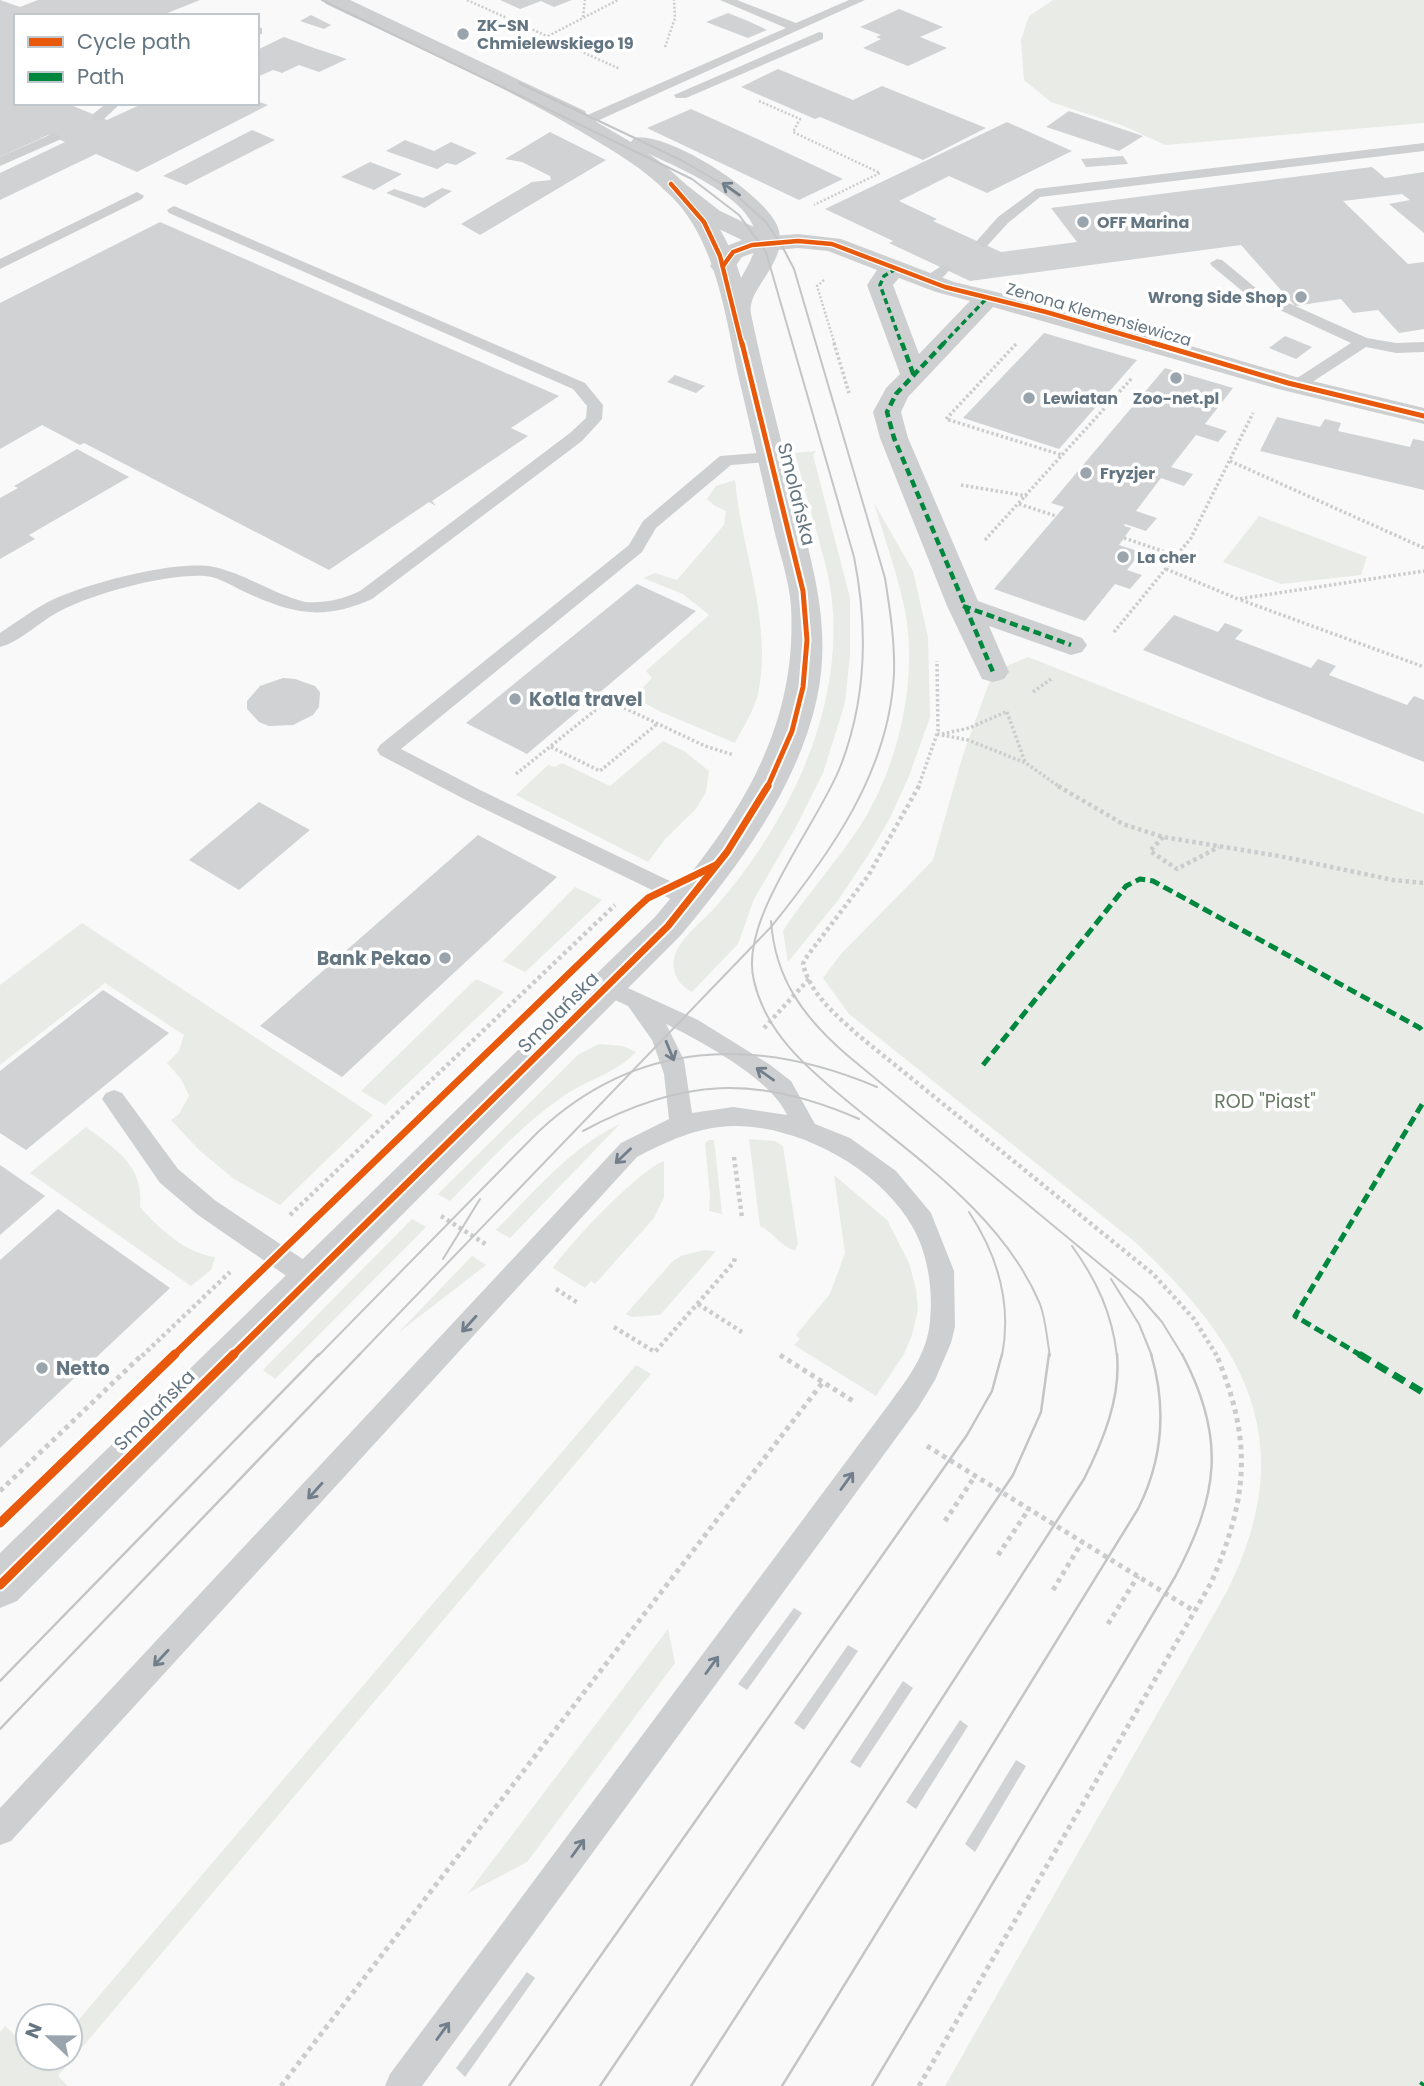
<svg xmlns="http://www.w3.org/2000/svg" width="1424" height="2086" viewBox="0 0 1424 2086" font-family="Poppins,sans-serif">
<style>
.green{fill:#e8ebe6}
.building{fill:#d0d2d3}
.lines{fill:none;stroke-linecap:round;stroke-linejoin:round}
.path-far3{stroke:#cbcccd;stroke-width:2.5;stroke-dasharray:2 2;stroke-linecap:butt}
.path-far2{stroke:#cbcccd;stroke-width:3.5;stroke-dasharray:2.5 2.5;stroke-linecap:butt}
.path-far1{stroke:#cbcccd;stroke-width:4.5;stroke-dasharray:3.5 3.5;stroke-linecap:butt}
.path{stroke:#cbcccd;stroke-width:5;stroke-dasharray:4.5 4.5;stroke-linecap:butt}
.service{fill:#cecfd0;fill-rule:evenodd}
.minor{fill:#cecfd0;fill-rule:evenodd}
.tertiary{fill:#cecfd0;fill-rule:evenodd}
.tram-far1{stroke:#c3c5c6;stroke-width:2}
.tram{stroke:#c3c5c6;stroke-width:2.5}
.quiet-far3{stroke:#00873e;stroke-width:3.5;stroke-dasharray:6 3.5;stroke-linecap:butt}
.quiet-far2{stroke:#00873e;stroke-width:4.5;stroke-dasharray:8 4.5;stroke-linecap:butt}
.quiet-far1{stroke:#00873e;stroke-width:5;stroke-dasharray:10 5;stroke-linecap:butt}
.quiet{stroke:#00873e;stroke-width:7;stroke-dasharray:13 7;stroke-linecap:butt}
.cycleway-far3-casing{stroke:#fff;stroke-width:7}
.cycleway-far2-casing{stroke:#fff;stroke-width:9}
.cycleway-far1-casing{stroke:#fff;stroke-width:11}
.cycleway-casing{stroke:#fff;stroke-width:13}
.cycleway-far3{stroke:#e8590c;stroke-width:4.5}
.cycleway-far2{stroke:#e8590c;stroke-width:5}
.cycleway-far1{stroke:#e8590c;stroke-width:7}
.cycleway{stroke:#e8590c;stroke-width:9}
.oneway{stroke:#707f8b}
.poi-dot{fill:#99a4ac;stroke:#fff;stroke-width:2.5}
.labels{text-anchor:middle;stroke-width:7;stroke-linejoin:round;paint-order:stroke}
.far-poi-label{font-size:16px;font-weight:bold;fill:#657683;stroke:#fff;text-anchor:start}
.far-street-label{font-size:16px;fill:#657683;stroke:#fff}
.street-label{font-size:19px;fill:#657683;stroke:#fff}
.poi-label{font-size:19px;font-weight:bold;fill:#657683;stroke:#fff;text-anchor:start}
.park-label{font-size:19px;fill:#687a64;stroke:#fff}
</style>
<rect width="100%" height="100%" fill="#f9f9f9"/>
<g class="green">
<path d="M1053 0H1424V123L1165 145 1124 126 1051 102 1024 80 1021 40 1029 16Z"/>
<path d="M816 451 813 455 850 598V655L845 703 823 773 796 827 754 899 738 944 692 992C677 984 669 969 676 952 684 934 706 919 718 904 745 873 768 839 787 803 824 734 845 648 827 571 817 531 805 492 795 453Z"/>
<path d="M735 480C741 550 773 622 758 694 754 710 743 728 735 743L661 712 634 697 652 678 646 671 709 615 683 594 643 578 655 573 677 580 724 525 726 511 715 506 707 499 716 486Z"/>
<path d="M874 503 913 571 928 637 930 717 909 776 890 818 867 857 839 899 788 962 783 931C807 894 838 861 862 823 898 765 917 684 906 616 899 578 885 540 874 503Z"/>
<path d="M1259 516 1367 557 1361 575 1281 584 1223 562Z"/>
<path d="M1028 657 1424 814V2086H945L1226 1593C1302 1443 1247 1347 1135 1242L849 1014 823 978 841 954 933 860 963 755 993 672Z"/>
<path d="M663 741 684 751 709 771 706 792 695 810 666 838 648 862 516 795 548 765 555 767 562 763 610 786Z"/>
<path d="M575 887 602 900 525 972 503 961Z"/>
<path d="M82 923 373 1115 280 1205 234 1179 199 1150 171 1120 179 1114 189 1096 181 1079 167 1063 179 1051 184 1035 105 983 0 1065V985Z"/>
<path d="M476 979 504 992 385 1105 361 1091Z"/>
<path d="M599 1044 623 1046 636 1052C617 1073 586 1080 562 1097 520 1126 486 1165 450 1201L438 1194 579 1054Z"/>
<path d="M620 1124 510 1238 496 1230C534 1192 571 1147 620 1124Z"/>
<path d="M86 1127C116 1150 144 1165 140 1207 158 1228 187 1254 215 1257L211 1270 191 1286 30 1173Z"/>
<path d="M749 1139 775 1141 783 1146 798 1244 795 1250C783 1249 773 1232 760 1226Z"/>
<path d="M709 1140H714L722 1214 709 1211 710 1195 705 1143Z"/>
<path d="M664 1161V1197L654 1218 595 1284 591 1281 585 1288 553 1268C570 1243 638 1171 664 1161Z"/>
<path d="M834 1175 887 1220 909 1263 916 1289 918 1309 912 1335 904 1354 876 1396 794 1345 800 1339 796 1335 830 1294 845 1253Z"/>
<path d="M412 1219 426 1227 275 1379 263 1370Z"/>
<path d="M704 1250 716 1251 660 1315 632 1317 626 1314 673 1261 681 1256Z"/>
<path d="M472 1256 486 1265 398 1333Z"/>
<path d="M636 1365 651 1374 58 2076 68 2086H0V2032L5 2026 28 2048V2058H39L42 2062 46 2058H70V2030Z"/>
<path d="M668 1629 675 1663 527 1862 468 1893Z"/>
</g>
<g class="building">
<path d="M0 0 20 7 38 0H200L160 16H16V103H66L107 120 144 103H257V101L268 105 137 172 96 154 0 200V173L65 142 48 135 0 157Z"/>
<path d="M500 0H572L554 7 541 1 520 9Z"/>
<path d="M899 9 943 27 920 37 947 48 908 66 863 48 881 39 876 37 881 35 860 27Z"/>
<path d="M728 13 748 21 767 30 748 38 706 22Z"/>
<path d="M311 15 331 25 324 29 300 21Z"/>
<path d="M284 37 314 48 347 59 319 72 299 65 282 73 273 70 257 77V50Z"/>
<path d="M778 69 853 100 882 86 986 128 923 160 820 117 815 119 741 87Z"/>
<path d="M691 109 766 143 843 179 799 200 647 128Z"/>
<path d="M1069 111 1143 136 1119 151 1046 127Z"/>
<path d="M1007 122 1072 151 987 193 949 176 899 201 937 219 933 221 1001 252 1077 242 1051 208 1372 167 1385 178 1424 172V233L1389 204 1410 200 1402 194 1343 201 1408 264 1424 262V329L1399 333 1378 310 1353 313 1341 299 1295 306 1241 245 970 281 889 243 893 241 825 209Z"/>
<path d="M252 130 275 140 186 185 163 176Z"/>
<path d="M550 132 606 160 480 235 461 224 532 182 551 180 550 176 522 162 505 159Z"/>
<path d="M405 140 434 151 451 142 477 153 456 165 447 163 437 169 386 151Z"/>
<path d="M1123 156 1128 164 1086 167 1081 159Z"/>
<path d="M370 162 402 174 374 190 341 177Z"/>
<path d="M442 188 452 191 425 208 386 193 394 189 423 198Z"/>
<path d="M160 222 238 256 559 396 511 428 528 436 432 501 436 506 429 502 329 570 84 443 80 445 42 425 0 449V303Z"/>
<path d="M1044 333 1137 360 1059 449 963 418Z"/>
<path d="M1285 336 1312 347 1296 359 1269 348Z"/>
<path d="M1165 368 1233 388 1205 424 1227 431 1218 442 1196 435 1171 467 1193 474 1184 486 1161 478 1136 511 1157 518 1146 531 1125 524 1124 526 1131 528 1119 545 1141 552 1127 570 1142 575 1130 589 1115 584 1085 621 994 589 1064 507 1051 503Z"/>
<path d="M675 375 705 386 696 393 667 382Z"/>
<path d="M1277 417 1320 427 1325 419 1341 423 1338 431 1410 447 1413 439 1424 441V490L1260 451Z"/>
<path d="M77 449 129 477 29 535 35 539 0 559V498L18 488 14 486Z"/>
<path d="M637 584 696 611 527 754 466 723Z"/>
<path d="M1174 615 1218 632 1225 623 1243 630 1235 639 1311 668 1318 659 1336 666 1329 675 1407 705 1414 696 1424 700V762L1143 650Z"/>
<path d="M283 678 295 679 315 686 320 692 319 707 313 715 293 725 269 726 259 722 247 709V701L260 686Z"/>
<path d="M259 802 310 830 239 890 189 860Z"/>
<path d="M478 835 557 877 342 1077 260 1026Z"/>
<path d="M103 990 169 1033 26 1150 0 1133V1071Z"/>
<path d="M0 1165 45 1196 0 1235Z"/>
<path d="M58 1209 170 1288 0 1448V1260Z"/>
<path d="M794 1608 802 1613 747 1690 738 1684Z"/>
<path d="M848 1645 858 1651 804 1730 794 1723Z"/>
<path d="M903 1681 913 1688 860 1768 850 1762Z"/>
<path d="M960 1720 968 1726 916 1809 906 1802Z"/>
<path d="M1016 1760 1026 1766 975 1852 965 1844Z"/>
<path d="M527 1972 535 1978 465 2077 456 2068Z"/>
</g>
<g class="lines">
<g class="path-far3">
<path d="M467 0 620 69"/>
<path d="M583 17 585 0"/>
<path d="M548 36 618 0"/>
<path d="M665 47 675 18 674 0"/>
<path d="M759 101 800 119 793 132 880 173 814 205"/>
<path d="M824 280 817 286 835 345"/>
</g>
<g class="path-far2">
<path d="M834 343 849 393"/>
<path d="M1016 344 946 419 1062 455"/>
<path d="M1230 461 1424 548"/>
<path d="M961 485 1027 496"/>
<path d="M1019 504 1056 516"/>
<path d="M1124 538 1177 556"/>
<path d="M985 540 1132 378"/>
<path d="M1166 569 1238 599 1424 571"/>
<path d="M1241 600 1424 667"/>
<path d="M1114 632 1191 538 1253 413"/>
<path d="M1033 692 1051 679"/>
<path d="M597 695 705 746 734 755"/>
<path d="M1007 712 1025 762"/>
<path d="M937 734 968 740 1026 763 1061 788"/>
<path d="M942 734 969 728 1006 712"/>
<path d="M551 747 600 771 657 724"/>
<path d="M516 774 608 700"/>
<path d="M918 788 938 731 937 661"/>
</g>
<g class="path-far1">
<path d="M919 786 868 876 805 959 803 964C810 994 836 1015 858 1035L1153 1274 1194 1319 1217 1356"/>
<path d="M1058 786 1123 824 1163 837 1279 856 1393 880 1424 883"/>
<path d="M1163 837 1150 851 1177 869 1219 847"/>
<path d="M764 1028 809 979"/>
<path d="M734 1157 742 1218"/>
<path d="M290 1215 615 905"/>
<path d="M441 1216 487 1245"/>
<path d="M556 1289 578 1303"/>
<path d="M698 1304 742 1332"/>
<path d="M614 1327 655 1352 734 1262 735 1257"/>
<path d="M142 1356 230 1272"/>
</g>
<g class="path">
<path d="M780 1355 853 1401"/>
<path d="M927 1446 1194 1611"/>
<path d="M0 1491 143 1354"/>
<path d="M945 1521 975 1476"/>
<path d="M998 1555 1029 1509"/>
<path d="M1053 1590 1082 1542"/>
<path d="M1108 1624 1138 1576"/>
<path d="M281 2086 823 1382"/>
<path d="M919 2086 1211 1583C1248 1498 1253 1441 1216 1354"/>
</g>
<g class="service">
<path d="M720 0H737L796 23 849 0H865L586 126H576V120L786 28Z"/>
<path d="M257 27 262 28V34L257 35Z"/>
<path d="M819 32 823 33V39L686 98H676L674 95Z"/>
<path d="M107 103H121L103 120H93V114Z"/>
<path d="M54 133 61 137 59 140 0 166V157Z"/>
<path d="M1424 143V151L1040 197 1008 223 987 246 982 247 975 243 998 217 1036 189Z"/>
<path d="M137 192 144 196 142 199 0 269V259Z"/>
<path d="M174 206 585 383 603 405 602 419 582 441 372 599C323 621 292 614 245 592 232 586 219 577 205 576 165 574 95 593 60 611 40 621 22 641 0 647V633C15 623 30 612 46 603 80 585 176 559 214 567 246 574 273 594 305 602 326 603 341 600 360 591L570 433 586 418 587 406 573 389 169 213 167 210Z"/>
<path d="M1217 259 1222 260 1257 289 1367 338 1396 343 1424 342V352L1396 353 1366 347 1303 388H1291L1289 385 1291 382 1351 343 1247 295 1212 266 1210 263Z"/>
<path d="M943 265 948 266 950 269C944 277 934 287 923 284L920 281 923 278Z"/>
<path d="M771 452 777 453 779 457 777 461 731 465 656 528 642 552 401 749 480 790 699 895 702 900 699 905 691 908 683 905 466 800 380 755 377 750 380 745 629 545 643 521 720 456Z"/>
<path d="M606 978 698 1020 769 1064 791 1081 815 1124 850 1138 896 1171 931 1213 954 1271 955 1327 951 1343 935 1380 918 1408 422 2086H385L390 2074 889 1404C906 1381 924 1358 929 1329 934 1295 929 1255 912 1226 879 1168 798 1125 733 1126 697 1127 668 1141 637 1157L11 1841 0 1845V1808L621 1143 669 1119 664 1074 652 1040 628 1006 598 992 595 986 598 980ZM666 1024C701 1041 771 1079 787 1115L733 1107 692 1113 684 1060Z"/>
<path d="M114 1090 122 1093 178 1169 216 1201 319 1270 323 1278 319 1286 310 1289 301 1286 198 1215 160 1183 102 1099 106 1093Z"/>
</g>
<path class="minor" d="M671 177 679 179 720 211 773 236 798 234 841 239 954 282 1055 306 1296 377 1424 408V424L1278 389 993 307 908 397 901 412 908 438 978 601 1082 638 1087 645 1082 652 1071 655 989 626 1009 672 1004 679 993 682 982 679 947 606 880 438 873 412 886 388 900 374 867 285 877 270 828 251 798 248 756 252 742 257 732 271 723 274 714 271 710 266 724 247 742 240 702 221 663 189 659 184 663 179ZM899 278 936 292 970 301 919 354 893 285Z"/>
<path class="tertiary" d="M323 0H350L585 111 588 117 631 142 634 138C666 130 771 196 779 231 787 264 746 289 751 314 764 377 781 438 796 500 813 568 832 627 817 698 797 789 739 865 681 935L17 1601 0 1608V1553L655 917C734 824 798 734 791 606 789 579 779 552 773 525 762 479 752 433 741 387 726 324 719 244 671 196 645 169 612 150 580 131 499 83 411 45 326 4ZM649 154C679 168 746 196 755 231 759 248 749 264 741 278 725 225 694 185 649 154Z"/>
<g class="tram-far1">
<path d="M322 0 692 179 739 215 766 252 854 557C868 627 867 697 841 765 818 825 738 919 754 981 766 1033 806 1067 846 1100 917 1159 1003 1216 1040 1304 1046 1320 1047 1340 1050 1356"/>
<path d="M771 921C775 979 804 1018 847 1055L1142 1299 1162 1322 1183 1356"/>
<path d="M583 1131C681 1078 757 1074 859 1119"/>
<path d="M969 1212C998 1256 1012 1304 1002 1356"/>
<path d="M1072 1246C1097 1281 1112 1313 1117 1356"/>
<path d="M443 1259 480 1199"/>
<path d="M1111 1279 1139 1324 1152 1356"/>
<path d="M318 1356 538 1132C637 1039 756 1036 877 1087"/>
<path d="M358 1356 771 927C830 854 889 772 894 674 895 642 890 610 885 578L794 269 781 244 766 222 727 187 681 160 519 83"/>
</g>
<g class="tram">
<path d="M0 1681 319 1354"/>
<path d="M0 1729 360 1354"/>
<path d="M509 2086 967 1435 992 1391 1002 1354"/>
<path d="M600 2086 1013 1475 1041 1412 1049 1354"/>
<path d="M691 2086 1084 1479C1103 1441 1121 1398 1117 1354"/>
<path d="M782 2086 1138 1509C1163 1459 1167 1408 1151 1354"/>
<path d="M872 2086 1175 1577C1218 1496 1227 1439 1182 1354"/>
</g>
<g class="quiet-far3">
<path d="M896 269 884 276 880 285 902 345"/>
<path d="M942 345 987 298"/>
</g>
<g class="quiet-far2">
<path d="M902 343 914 376"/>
<path d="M944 343 896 394 887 412 894 438 993 672"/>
<path d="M963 606 1071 645"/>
</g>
<g class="quiet-far1">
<path d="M983 1065 1126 886 1140 879 1153 881 1420 1028 1424 1033"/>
<path d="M1362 1356 1295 1316 1424 1101"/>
</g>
<g class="quiet">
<path d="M1359 1354 1424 1393"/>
<path d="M1422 2086 1424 2083"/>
</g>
<g class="cycleway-far3-casing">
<g id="cycleway-far3">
<path d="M671 184 704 222 720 256 742 345"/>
<path d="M723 266 733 252 752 245 798 241 832 244 945 287 1046 312 1159 345"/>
</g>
</g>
<g class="cycleway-far2-casing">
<g id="cycleway-far2">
<path d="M742 343 803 591 807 640 803 687 792 731 767 788"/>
<path d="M1153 343 1288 383 1424 416"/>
</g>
</g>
<g class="cycleway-far1-casing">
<g id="cycleway-far1">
<path d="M173 1356 638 907 648 898 716 865"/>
<path d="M232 1356 668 926 727 852 768 786"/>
</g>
</g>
<g class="cycleway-casing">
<g id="cycleway">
<path d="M0 1523 175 1354"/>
<path d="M0 1585 234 1354"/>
</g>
</g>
<use href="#cycleway-far3" class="cycleway-far3"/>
<use href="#cycleway-far2" class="cycleway-far2"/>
<use href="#cycleway-far1" class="cycleway-far1"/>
<use href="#cycleway" class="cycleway"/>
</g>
<defs><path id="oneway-shaft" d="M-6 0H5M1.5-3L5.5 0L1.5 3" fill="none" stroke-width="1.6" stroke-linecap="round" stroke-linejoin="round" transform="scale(1.75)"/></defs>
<g class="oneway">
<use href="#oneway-shaft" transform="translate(731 189) rotate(-145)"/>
<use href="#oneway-shaft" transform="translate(670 1051) rotate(68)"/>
<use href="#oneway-shaft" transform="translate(765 1074) rotate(-145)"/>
<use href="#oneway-shaft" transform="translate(623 1156) rotate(136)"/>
<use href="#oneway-shaft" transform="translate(469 1324) rotate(132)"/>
<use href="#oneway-shaft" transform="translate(847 1481) rotate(-54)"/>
<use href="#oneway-shaft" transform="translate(315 1491) rotate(132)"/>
<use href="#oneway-shaft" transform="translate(161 1658) rotate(133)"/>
<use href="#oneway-shaft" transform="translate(712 1665) rotate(-54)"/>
<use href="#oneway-shaft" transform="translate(578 1848) rotate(-54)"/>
<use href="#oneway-shaft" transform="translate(443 2031) rotate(-54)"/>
</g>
<g class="poi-dot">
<circle cx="463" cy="34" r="7"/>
<circle cx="1083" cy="222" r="7"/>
<circle cx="1301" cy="297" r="7"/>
<circle cx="1176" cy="378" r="7"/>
<circle cx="1029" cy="398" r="7"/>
<circle cx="1086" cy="473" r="7"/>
<circle cx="1123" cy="557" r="7"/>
<circle cx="515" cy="699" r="7"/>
<circle cx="445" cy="958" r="7"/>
<circle cx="42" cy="1368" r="7"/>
</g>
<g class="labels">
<g class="far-poi-label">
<text x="477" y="31">ZK-SN<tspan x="477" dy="18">Chmielewskiego 19</tspan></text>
<text x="1097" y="228">OFF Marina</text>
<text x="1287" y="303" text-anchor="end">Wrong Side Shop</text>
<text x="1043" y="404">Lewiatan</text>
<text x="1176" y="404" text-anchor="middle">Zoo-net.pl</text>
<text x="1100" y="479">Fryzjer</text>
<text x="1137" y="563">La cher</text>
</g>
<g class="far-street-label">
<text transform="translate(1099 314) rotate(16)" y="6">Zenona Klemensiewicza</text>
</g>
<g class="street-label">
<text transform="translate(797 494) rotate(76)" y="7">Smolańska</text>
<text transform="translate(558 1012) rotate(-45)" y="7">Smolańska</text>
<text transform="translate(154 1410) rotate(-45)" y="7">Smolańska</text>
</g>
<g class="poi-label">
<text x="529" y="706">Kotla travel</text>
<text x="431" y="965" text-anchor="end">Bank Pekao</text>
<text x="56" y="1375">Netto</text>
</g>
<g class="park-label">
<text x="1265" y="1108">ROD "Piast"</text>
</g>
</g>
<rect x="14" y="14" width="245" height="91" fill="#ffffff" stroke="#c1c8cd" stroke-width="2"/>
<rect x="28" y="37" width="35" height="10" fill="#e8590c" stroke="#c1c8cd" stroke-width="2"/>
<text x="77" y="49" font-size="21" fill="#657683">Cycle path</text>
<rect x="28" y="72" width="35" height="10" fill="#00873e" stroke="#c1c8cd" stroke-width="2"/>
<text x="77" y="84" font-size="21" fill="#657683">Path</text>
<g transform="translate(49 2037) rotate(292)"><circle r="33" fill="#ffffff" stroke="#c1c8cd" stroke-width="2"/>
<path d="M0-5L12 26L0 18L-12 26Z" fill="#99a4ac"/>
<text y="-10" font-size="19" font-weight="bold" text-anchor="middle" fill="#657683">N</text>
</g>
</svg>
